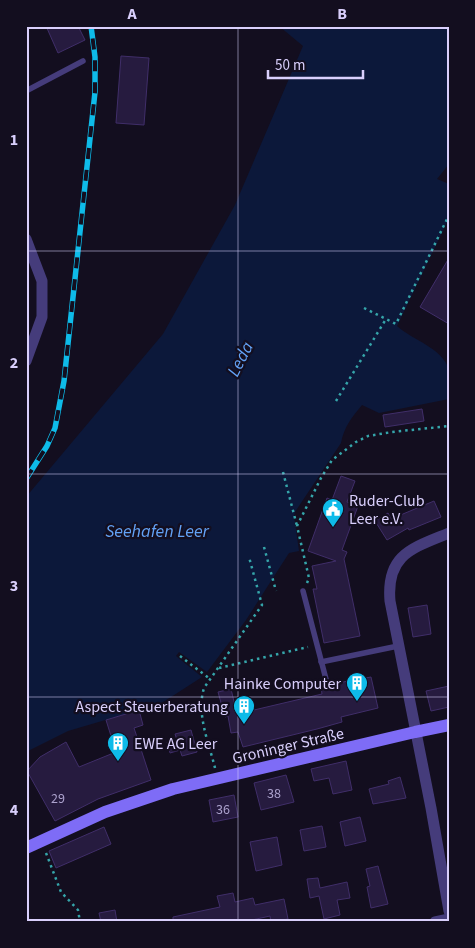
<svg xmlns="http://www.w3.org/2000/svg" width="475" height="948" viewBox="0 0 475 948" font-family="'Source Sans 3',sans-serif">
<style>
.water{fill:#0c183a}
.building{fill:#261b3f;stroke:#402e69}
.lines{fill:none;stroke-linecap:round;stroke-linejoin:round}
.path{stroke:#35a5aa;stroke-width:2.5;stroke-dasharray:2.5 4;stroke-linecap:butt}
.lane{stroke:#453c7b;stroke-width:5.5}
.street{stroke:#453c7b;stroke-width:11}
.secondary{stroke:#7e6cf6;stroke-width:12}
.rail-casing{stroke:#0ebbe9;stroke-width:5.5}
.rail{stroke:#130e1f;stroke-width:4;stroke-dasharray:11;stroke-linecap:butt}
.grid{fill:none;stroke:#d9cffc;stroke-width:1;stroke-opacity:0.55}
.labels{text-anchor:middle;stroke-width:4.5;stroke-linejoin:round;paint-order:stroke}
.number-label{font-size:14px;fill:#aca2cd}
.poi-label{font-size:16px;fill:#d9cffc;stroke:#130e1f;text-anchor:start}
.street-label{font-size:16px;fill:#d9cffc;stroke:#130e1f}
.water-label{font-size:18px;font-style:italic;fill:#63a2f6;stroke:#130e1f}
.neatline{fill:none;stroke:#d9cffc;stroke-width:2}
.grid-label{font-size:16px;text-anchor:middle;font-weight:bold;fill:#d9cffc}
</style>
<rect width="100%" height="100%" fill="#130e1f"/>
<path class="water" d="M279 26H449V164L437 179 449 184V218L397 326C412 340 443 348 449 370 451 379 449 390 449 399L379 413 362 405C352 417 344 427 341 443L295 512 294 516 299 551 289 553 246 620 207 672 179 652 176 656 202 677 154 708 136 711 68 731 26 752V497L163 334 235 205 303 46Z"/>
<g class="building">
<path d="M46 26H78L85 40 58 53Z"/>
<path d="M121 56 149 58 144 125 116 123Z"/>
<path d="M449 258V324L420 307Z"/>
<path d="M422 409 424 421 385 427 383 415Z"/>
<path d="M341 476 355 481 347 502 358 506 342 550 347 552 344 559 360 636 324 643 313 589H317L312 566 336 561 308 551 327 498 332 500Z"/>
<path d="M434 501 441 517 409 530 408 528 387 540 375 521 388 513 391 519Z"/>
<path d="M427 605 431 634 413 637 408 608Z"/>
<path d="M371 677 378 708 341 717 342 722 317 729 243 747 238 732 231 733 228 716 225 717 218 692 231 689 237 714 322 694 321 687 328 688 332 684Z"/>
<path d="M449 686V707L431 711 426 691Z"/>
<path d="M139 710 143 725 134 728 151 780 98 799 55 821 27 771 40 757 66 742 79 767 116 752 106 720Z"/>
<path d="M191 730 197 752 182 756 180 750 170 753 167 742 177 740 175 734Z"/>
<path d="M346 761 352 790 333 794 329 778 314 781 311 769Z"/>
<path d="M286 775 294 802 261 810 254 783Z"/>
<path d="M400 777 406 798 373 804 369 789 389 784 388 781Z"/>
<path d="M234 795 238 817 213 822 209 800Z"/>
<path d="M360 817 366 841 345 846 340 822Z"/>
<path d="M322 826 326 847 304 851 300 830Z"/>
<path d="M104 827 111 844 56 868 49 851Z"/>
<path d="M277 837 282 865 256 871 250 842Z"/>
<path d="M378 866 388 904 371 908 367 887 370 886 366 869Z"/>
<path d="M318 878 320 888 347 882 350 898 337 900 340 915 324 919 319 896 310 898 307 879Z"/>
<path d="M233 893 235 902 253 898 255 905 284 899 288 919 271 922 270 916 243 922H173V917L220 907 217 896Z"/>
<path d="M115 910 117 922H101L99 913Z"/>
</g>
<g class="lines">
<g class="path">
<path d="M364 308 396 324 449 215"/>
<path d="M336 401 386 319"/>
<path d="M283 472 297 526"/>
<path d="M264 547 276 591"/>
<path d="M307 583 309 578 297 526 321 478 332 460 356 442 368 436 392 432 449 426"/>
<path d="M180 656 210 679"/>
<path d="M219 668 308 647"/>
<path d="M215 768C209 743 196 714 204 688L262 605 249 557"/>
<path d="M46 853 61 892 78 910 80 922"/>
</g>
<g class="lane">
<path d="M26 91 83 61"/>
<path d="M303 591 327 683"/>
<path d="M321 662 398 646"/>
</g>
<g class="street">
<path d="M26 239 42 281V317L26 361"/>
<path d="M449 533C413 548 386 554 390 601L431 808 449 911"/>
<path d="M435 922 449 919"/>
</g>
<path class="secondary" d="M26 848 105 812 173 789 415 732 449 725"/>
<g class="rail-casing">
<path id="rail" d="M26 479 47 446 55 428 64 381 95 92V57L91 26"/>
</g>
<use href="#rail" class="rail"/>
</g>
<path class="grid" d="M238 26V922M26 251H449M26 474H449M26 697H449"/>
<defs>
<g id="civic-pin" transform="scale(1.125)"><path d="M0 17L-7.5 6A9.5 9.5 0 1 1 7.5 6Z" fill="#0ebbe9" stroke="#130e1f"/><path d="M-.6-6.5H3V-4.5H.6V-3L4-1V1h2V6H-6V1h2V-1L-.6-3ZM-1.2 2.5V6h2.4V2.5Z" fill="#fff"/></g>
<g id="building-pin" transform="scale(1.125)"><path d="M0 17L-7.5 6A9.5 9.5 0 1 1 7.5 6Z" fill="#0ebbe9" stroke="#130e1f"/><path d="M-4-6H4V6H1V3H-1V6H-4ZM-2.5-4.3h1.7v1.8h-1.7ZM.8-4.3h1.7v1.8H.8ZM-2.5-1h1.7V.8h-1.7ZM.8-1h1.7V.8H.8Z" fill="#fff"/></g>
</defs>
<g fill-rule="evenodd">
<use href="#civic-pin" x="333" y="509"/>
<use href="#building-pin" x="357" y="683"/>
<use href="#building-pin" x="244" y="706"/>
<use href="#building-pin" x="118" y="743"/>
</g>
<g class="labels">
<g class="number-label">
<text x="274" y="798">38</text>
<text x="58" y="803">29</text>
<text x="223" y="814">36</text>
</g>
<g class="poi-label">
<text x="349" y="506">Ruder-Club<tspan x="349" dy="18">Leer e.V.</tspan></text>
<text x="341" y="689" text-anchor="end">Hainke Computer</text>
<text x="228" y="712" text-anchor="end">Aspect Steuerberatung</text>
<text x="134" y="749">EWE AG Leer</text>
</g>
<g class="street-label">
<text transform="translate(288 745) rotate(-13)" y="6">Groninger Straße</text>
</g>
<g class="water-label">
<text transform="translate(240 359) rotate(-63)" y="6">Leda</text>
<text x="157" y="537">Seehafen Leer</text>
</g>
</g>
<rect width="475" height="948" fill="none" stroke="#130e1f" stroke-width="55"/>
<path d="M268 70v8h95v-8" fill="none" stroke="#d9cffc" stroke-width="2.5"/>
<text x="275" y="70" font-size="15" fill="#d9cffc" stroke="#130e1f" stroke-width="4" paint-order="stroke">50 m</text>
<rect x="28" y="28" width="420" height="892" class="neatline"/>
<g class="grid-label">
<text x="132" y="19">A</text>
<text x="342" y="19">B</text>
<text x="14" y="145">1</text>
<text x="14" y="368">2</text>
<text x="14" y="591">3</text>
<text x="14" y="815">4</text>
</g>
</svg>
